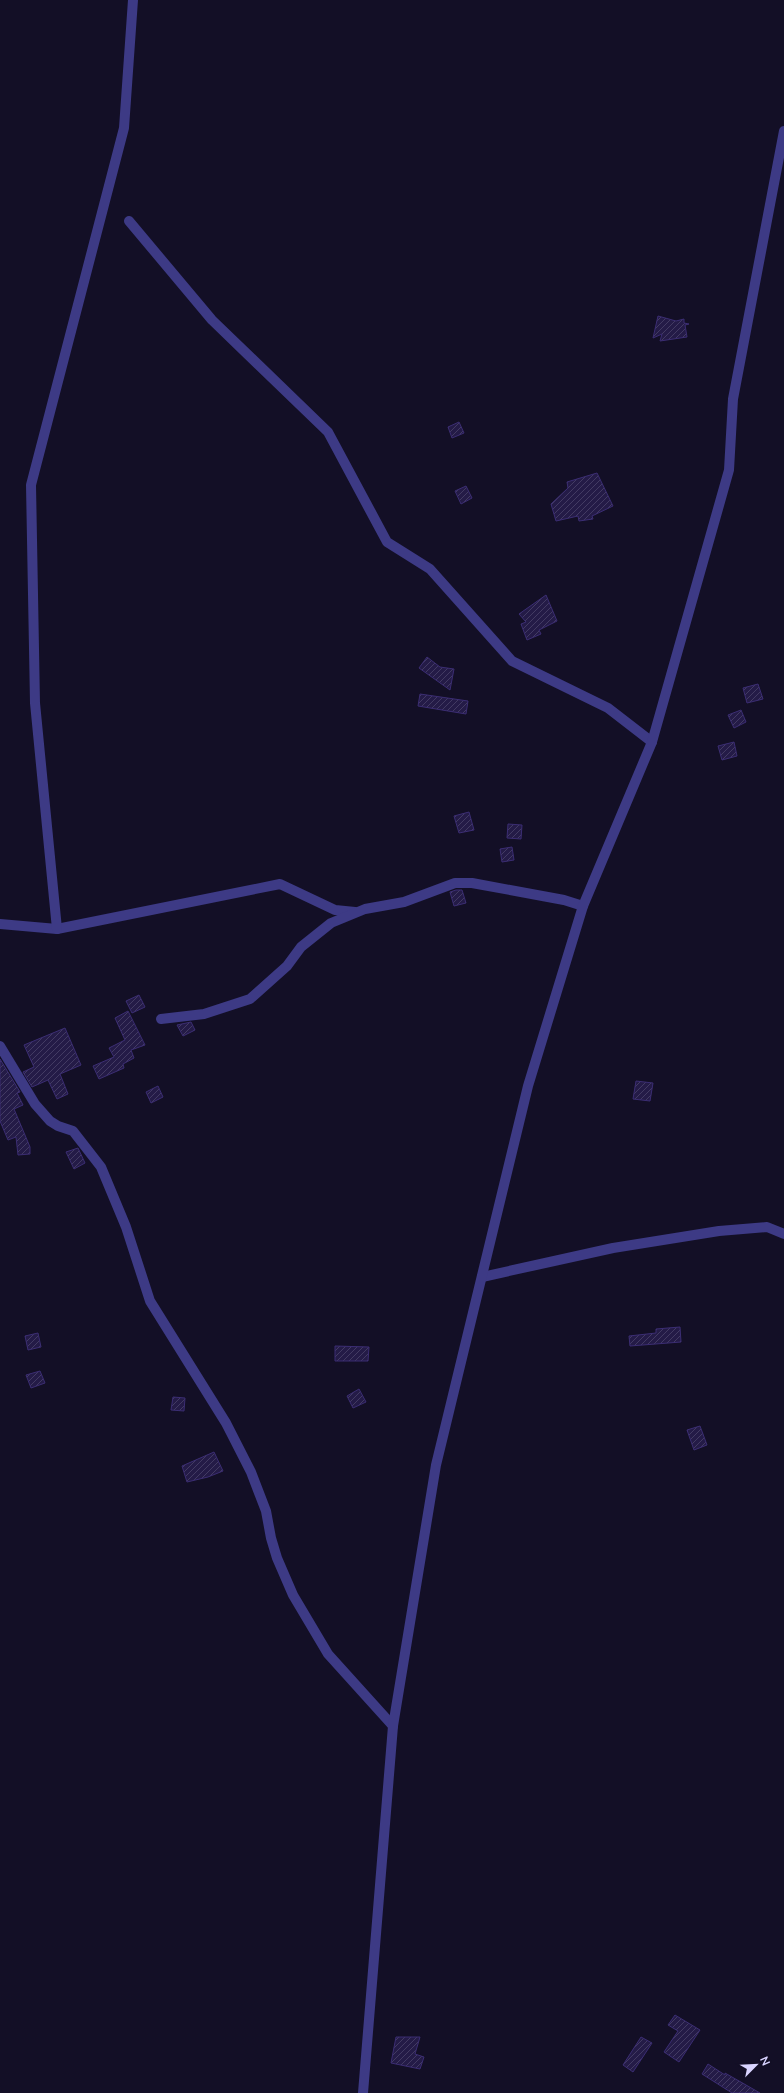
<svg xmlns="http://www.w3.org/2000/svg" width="784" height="2093" font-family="Lato,sans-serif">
	<defs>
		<pattern id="building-hatch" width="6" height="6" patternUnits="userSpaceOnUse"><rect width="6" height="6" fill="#241b47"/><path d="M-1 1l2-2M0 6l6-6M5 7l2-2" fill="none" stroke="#433b63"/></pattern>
	</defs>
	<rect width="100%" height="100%" fill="#130f26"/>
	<!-- building -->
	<g fill="url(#building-hatch)" stroke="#3b2d73">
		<polygon points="658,316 676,321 684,319 684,323 689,324 685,325 687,337 660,341 662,334 653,338"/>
		<polygon points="459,422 464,433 452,438 448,427"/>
		<polygon points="597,473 613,506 592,516 593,519 579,521 578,516 556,521 551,504 568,488 567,482"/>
		<polygon points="466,486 472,498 461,504 455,491"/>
		<polygon points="546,595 557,621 539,630 541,634 527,640 521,624 526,622 519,614"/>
		<polygon points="427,657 440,667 454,669 450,690 419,668"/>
		<polygon points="758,684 763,699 747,703 743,688"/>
		<polygon points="420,694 468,701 466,714 418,706"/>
		<polygon points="741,710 746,722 734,728 728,715"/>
		<polygon points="734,742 737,756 722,760 718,746"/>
		<polygon points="469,812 474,830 459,833 454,816"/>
		<polygon points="508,824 522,825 521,839 507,838"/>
		<polygon points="512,847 514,860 502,862 500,849"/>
		<polygon points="456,890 462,890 466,903 454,906 450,892"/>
		<polygon points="139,995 145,1007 132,1013 126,1001"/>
		<polygon points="128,1011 145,1045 131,1050 134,1058 123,1064 124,1068 99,1079 93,1066 114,1057 109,1048 125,1040 115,1018"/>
		<polygon points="191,1022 195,1030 183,1036 177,1025"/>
		<polygon points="65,1028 81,1065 60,1074 68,1094 57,1099 48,1080 32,1087 23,1072 34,1067 24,1045"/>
		<polygon points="0,1059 20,1092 17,1093 23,1105 14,1109 30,1147 30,1154 18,1155 16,1137 8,1140 0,1121"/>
		<polygon points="636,1081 653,1083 650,1101 633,1099"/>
		<polygon points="158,1086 163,1097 151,1103 146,1092"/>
		<polygon points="78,1148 85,1163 74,1169 66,1152"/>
		<polygon points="680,1327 681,1342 630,1346 629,1336 656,1333 656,1329"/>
		<polygon points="38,1333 41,1347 28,1350 25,1336"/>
		<polygon points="335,1346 369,1347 368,1361 335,1361"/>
		<polygon points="40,1371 45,1383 31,1388 26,1375"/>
		<polygon points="359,1389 366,1402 353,1408 347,1396"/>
		<polygon points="173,1397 185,1398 184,1411 171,1410"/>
		<polygon points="700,1426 707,1445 694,1450 687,1430"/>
		<polygon points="214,1452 223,1471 208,1477 187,1482 182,1466"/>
		<polygon points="675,2015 700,2030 679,2062 664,2052 678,2031 668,2025"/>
		<polygon points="396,2037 420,2037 415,2054 424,2057 420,2069 391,2063"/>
		<polygon points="641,2037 652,2043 633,2072 623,2065"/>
		<polygon points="708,2064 725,2075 725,2073 760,2093 732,2093 702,2074"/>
	</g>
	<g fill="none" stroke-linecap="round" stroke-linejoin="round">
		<!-- street -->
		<g stroke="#3d3a85" stroke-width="10">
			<polyline points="129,221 212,320 328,432 387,542 430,569 512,661 608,708 652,742"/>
			<polyline points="0,924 57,929 280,884 335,910 355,912"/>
			<polyline points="57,929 35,703 31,485 124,128 133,0"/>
			<polyline points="161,1019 204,1014 250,999 287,966 301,947 331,923 365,909 404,902 455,883 472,883 564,900 583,906"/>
			<polyline points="0,1046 35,1104 50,1121 58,1126 73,1131 101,1167 126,1227 150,1301 226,1423 251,1472 266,1511 271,1538 277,1558 293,1595 328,1654 393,1726"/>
			<polyline points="482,1277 613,1248 719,1231 767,1227 784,1234"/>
			<polyline points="363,2093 393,1726 436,1465 528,1086 583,906 652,742 729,470 733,399 784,131"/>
		</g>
	</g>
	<!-- north arrow -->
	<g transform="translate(756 2065) rotate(66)" stroke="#130f26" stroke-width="3" paint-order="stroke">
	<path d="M0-3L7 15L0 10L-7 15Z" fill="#d9d4ff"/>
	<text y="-6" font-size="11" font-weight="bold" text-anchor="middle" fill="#d9d4ff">N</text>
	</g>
</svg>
